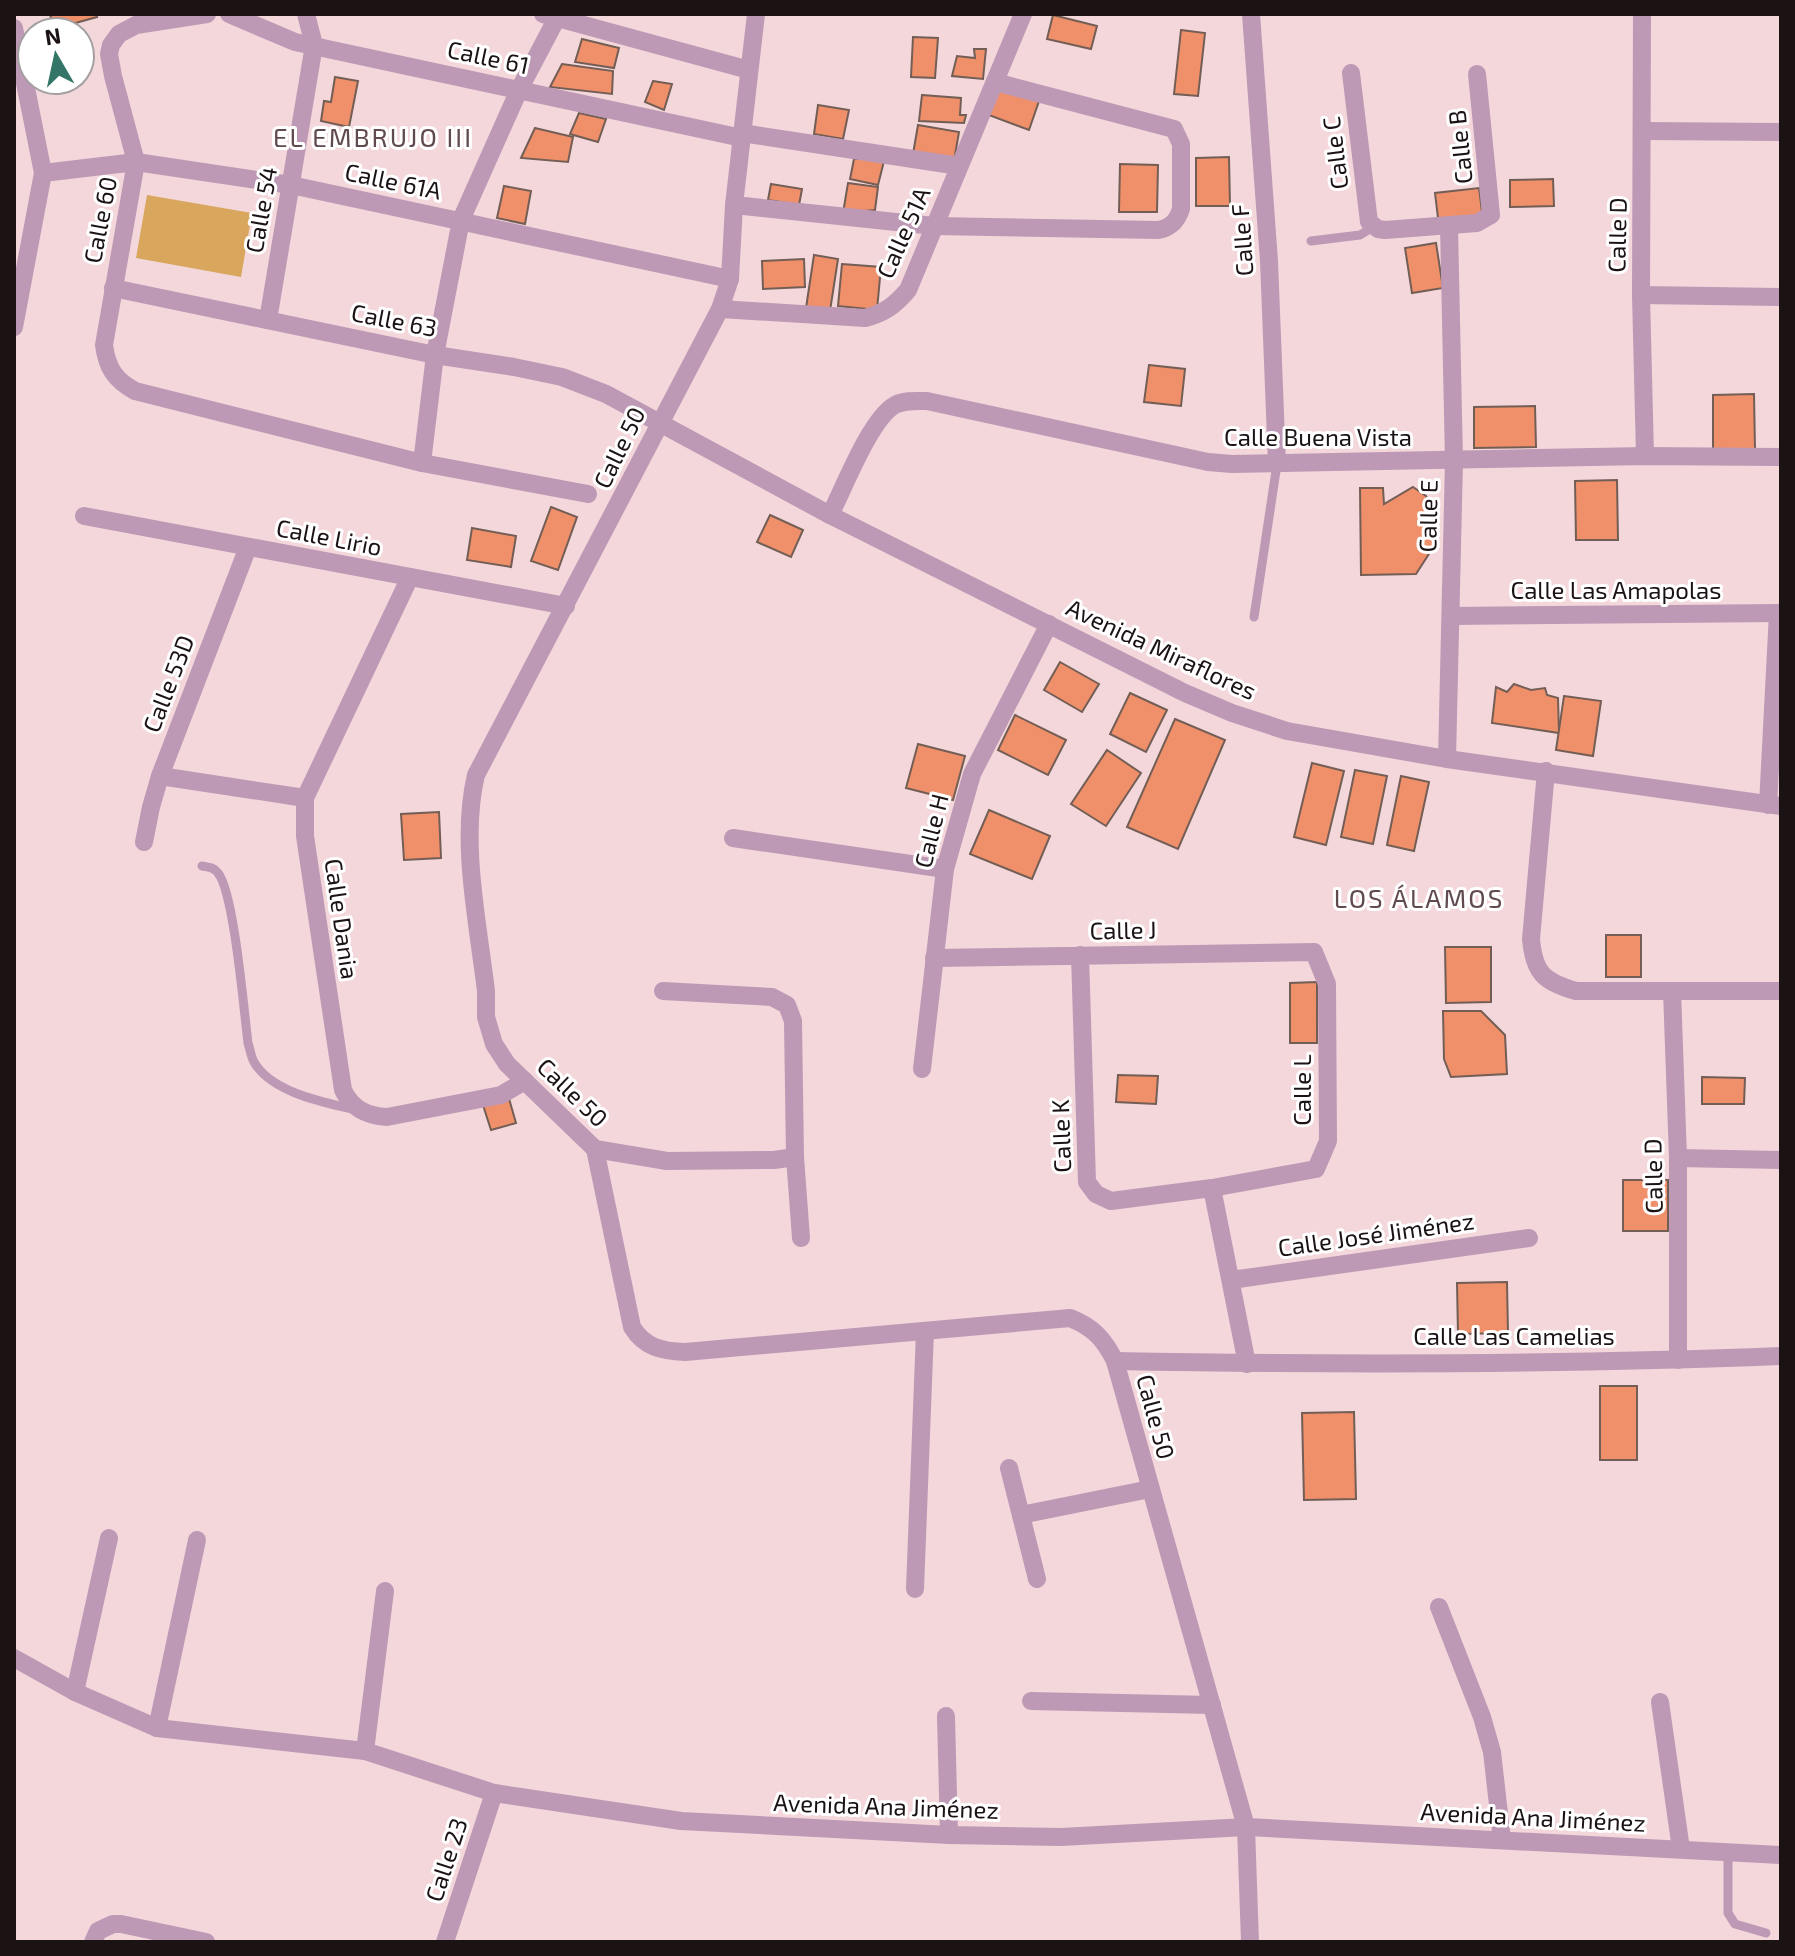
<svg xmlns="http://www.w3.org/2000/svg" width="1795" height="1956" font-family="'Exo 2',sans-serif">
	<rect width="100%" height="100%" fill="#f3d7db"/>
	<!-- green -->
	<polygon fill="#d8a65c" points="147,195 252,213 241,277 136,258"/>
	<!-- building -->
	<g fill="#f0906b" stroke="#735e55" stroke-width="2">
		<polygon points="50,14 96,14 97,17 54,29"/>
		<polygon points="1053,15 1097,26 1091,49 1047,39"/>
		<polygon points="1181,30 1205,33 1198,96 1174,94"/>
		<polygon points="913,37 938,38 935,78 911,77"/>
		<polygon points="582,39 619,48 614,68 575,62"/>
		<polygon points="974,49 986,49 983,79 952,76 957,56 975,58"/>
		<polygon points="562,64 613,71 612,94 550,87"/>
		<polygon points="335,77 358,81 349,127 321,121 324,101 331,102"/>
		<polygon points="653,81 672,84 664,110 645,102"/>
		<polygon points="996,86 1039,101 1029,130 986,114"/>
		<polygon points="922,95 961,98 960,115 966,115 964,123 919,121"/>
		<polygon points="818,105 849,110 843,139 814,134"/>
		<polygon points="579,113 606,119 598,142 570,134"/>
		<polygon points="918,125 959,132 954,161 913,154"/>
		<polygon points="535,128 573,137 568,162 521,158"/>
		<polygon points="885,157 878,185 850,179 854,159"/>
		<polygon points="1229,157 1230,206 1196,206 1196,158"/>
		<polygon points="1120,164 1158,165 1157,212 1119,212"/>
		<polygon points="1553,179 1554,206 1510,207 1510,180"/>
		<polygon points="848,183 878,187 875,210 843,213"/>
		<polygon points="771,184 802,189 799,205 768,200"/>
		<polygon points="504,186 531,191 525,224 497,218"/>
		<polygon points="1479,188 1483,220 1439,226 1435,193"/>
		<polygon points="1436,243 1443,288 1412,293 1405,248"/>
		<polygon points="814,255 838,259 830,311 806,308"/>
		<polygon points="804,259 805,287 763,289 762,261"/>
		<polygon points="842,264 881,267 877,310 838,306"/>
		<polygon points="1149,365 1185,369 1181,406 1144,402"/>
		<polygon points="1754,394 1755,449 1713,449 1713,395"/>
		<polygon points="1535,406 1536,447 1474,448 1474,407"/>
		<polygon points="1617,480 1618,540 1576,540 1575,481"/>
		<polygon points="1413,487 1426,496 1435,518 1436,543 1416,574 1361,575 1360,488 1383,488 1384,504"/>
		<polygon points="551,507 577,517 558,570 531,561"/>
		<polygon points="770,515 803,530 791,557 757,542"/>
		<polygon points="472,528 516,536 511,567 467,560"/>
		<polygon points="1060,662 1099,684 1082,712 1044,690"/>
		<polygon points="1514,684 1531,690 1545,688 1547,695 1558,698 1559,733 1492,723 1496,687 1507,692"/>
		<polygon points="1130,693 1167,710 1146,752 1110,734"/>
		<polygon points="1564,696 1601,701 1593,756 1556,750"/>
		<polygon points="1015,715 1066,740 1048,775 998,750"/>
		<polygon points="1175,719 1225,740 1178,849 1127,827"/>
		<polygon points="918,744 965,756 953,800 906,788"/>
		<polygon points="1107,750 1141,773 1106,826 1071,804"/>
		<polygon points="1312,763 1344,771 1326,845 1294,837"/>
		<polygon points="1355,770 1387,776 1373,844 1341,837"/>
		<polygon points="1401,776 1429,782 1414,851 1387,845"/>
		<polygon points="989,810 1050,836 1032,879 970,854"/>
		<polygon points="439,812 441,858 404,860 401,814"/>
		<rect x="1606" y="935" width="35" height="42"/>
		<polygon points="1445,947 1491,947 1491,1002 1446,1003"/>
		<polygon points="1317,982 1317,1043 1290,1043 1290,983"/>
		<polygon points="1443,1011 1481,1011 1505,1035 1507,1074 1451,1077 1444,1059"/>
		<polygon points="1118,1075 1158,1076 1156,1104 1116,1102"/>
		<polygon points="1702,1077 1745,1078 1744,1104 1702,1104"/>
		<polygon points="508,1095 516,1123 491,1130 482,1102"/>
		<rect x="1623" y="1180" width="45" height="51"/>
		<polygon points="1507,1282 1508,1333 1458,1334 1457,1283"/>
		<rect x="1600" y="1386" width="37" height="74"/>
		<polygon points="1354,1412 1356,1499 1304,1500 1302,1413"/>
	</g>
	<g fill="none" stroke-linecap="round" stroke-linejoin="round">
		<!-- lane -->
		<g stroke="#bd99b5" stroke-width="9">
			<polyline points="1311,241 1360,235 1373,227"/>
			<polyline points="1254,617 1277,464"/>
			<path d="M202,866C208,867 214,867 218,873C234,892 244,1012 248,1043C250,1049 251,1057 254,1062C271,1092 322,1102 352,1109"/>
			<polyline points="1728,1852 1728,1913 1735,1924 1766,1933"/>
		</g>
		<!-- street -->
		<g stroke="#bd99b5" stroke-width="18">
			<path d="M207,14L136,25L119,34L111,45L109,54L113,76L136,162L104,345C107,368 115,380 135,391L422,463L588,494"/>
			<polyline points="229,14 295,42 742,138"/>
			<polyline points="543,14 749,70"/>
			<path d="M756,14L734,205L730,279L720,309L476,775C460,841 478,923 486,991V1017L494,1044L507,1064L595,1149L632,1327C645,1348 662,1351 685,1352L1070,1318C1093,1327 1104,1339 1115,1361L1246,1827L1250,1942"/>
			<polyline points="1251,14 1269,261 1277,464"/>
			<polyline points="1642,14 1641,295 1645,456"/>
			<polyline points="14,28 43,173 14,327"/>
			<polyline points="1351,73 1369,222 1378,229 1385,230 1477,223 1491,215 1477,74"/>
			<polyline points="1643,131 1781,132"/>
			<polyline points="742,133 959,166"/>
			<polyline points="43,173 136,162 291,185 730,279"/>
			<path d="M734,205L934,226L1158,230C1171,228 1177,221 1181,209V144L1174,129L995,82"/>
			<polyline points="113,288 435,355 514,367 562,377 606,394 830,515 1185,693 1232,713 1287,731 1447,759 1781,806"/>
			<polyline points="1641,295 1781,297"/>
			<path d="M720,309L865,318C885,313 895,305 908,290L1023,14"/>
			<polyline points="268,320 314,45 306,14"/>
			<polyline points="422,463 435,355 461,220 519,90 559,14"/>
			<path d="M830,515C844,488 870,419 895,405C904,400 917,401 927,401L1208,462L1232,464L1645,456L1781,457"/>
			<polyline points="84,516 566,606"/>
			<path d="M410,577L305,798V836L343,1090C352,1109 367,1116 387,1117L501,1095L525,1081"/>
			<polyline points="1451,616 1781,613"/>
			<polyline points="1447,759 1454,461 1449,226"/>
			<path d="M1546,771L1531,939C1534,973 1544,982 1576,991H1781"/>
			<polyline points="160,776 305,798"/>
			<polyline points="1768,805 1778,613"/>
			<polyline points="733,838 945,869"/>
			<polyline points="144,842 151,807 160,776 248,547"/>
			<polyline points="934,958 1314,952 1327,984 1328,1141 1316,1169 1212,1188 1111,1201 1096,1194 1087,1182 1080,955"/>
			<polyline points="1672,991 1678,1158 1678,1360"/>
			<polyline points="922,1069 945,869 972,774 1049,624"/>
			<polyline points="595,1149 667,1161 774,1160 795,1157 793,1021 787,1005 772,997 663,991"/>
			<polyline points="795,1157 801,1238"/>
			<polyline points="1678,1158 1781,1160"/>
			<polyline points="1212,1188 1247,1364"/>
			<polyline points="1231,1280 1529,1238"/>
			<path d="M1115,1361C1336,1365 1559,1365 1781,1356"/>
			<polyline points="1009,1468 1037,1579"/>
			<polyline points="1021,1515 1150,1489"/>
			<polyline points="915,1589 925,1331"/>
			<polyline points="1439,1607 1482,1717 1492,1752 1502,1840"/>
			<polyline points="14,1658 75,1692 157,1728 365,1751 494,1793 681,1821 949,1835 1061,1837 1246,1827 1781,1855"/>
			<polyline points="75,1692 109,1538"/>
			<polyline points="1031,1701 1212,1705"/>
			<polyline points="1660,1702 1681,1849"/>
			<polyline points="946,1716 949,1835"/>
			<polyline points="157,1728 197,1540"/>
			<polyline points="365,1751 385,1591"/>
			<polyline points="93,1942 98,1931 113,1924 121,1924 206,1942"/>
			<polyline points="445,1942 494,1793"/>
		</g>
	</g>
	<g text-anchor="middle" stroke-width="6" stroke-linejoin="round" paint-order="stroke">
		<!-- street labels -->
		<g font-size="24" fill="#1b1214" stroke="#fff">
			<text transform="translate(488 58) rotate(12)" y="8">Calle 61</text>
			<text transform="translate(1461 147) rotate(-96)" y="8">Calle B</text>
			<text transform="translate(1336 153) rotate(-97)" y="8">Calle C</text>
			<text transform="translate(393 182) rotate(12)" y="8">Calle 61A</text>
			<text transform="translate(262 210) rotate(-80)" y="8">Calle 54</text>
			<text transform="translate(101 220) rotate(-79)" y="8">Calle 60</text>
			<text transform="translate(904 233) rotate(-66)" y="8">Calle 51A</text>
			<text transform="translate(1618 235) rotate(-89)" y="8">Calle D</text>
			<text transform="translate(1243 240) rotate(-94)" y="8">Calle F</text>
			<text transform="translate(394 321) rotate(11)" y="8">Calle 63</text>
			<text x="1318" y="446">Calle Buena Vista</text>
			<text transform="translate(620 448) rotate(-64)" y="8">Calle 50</text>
			<text transform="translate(1429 516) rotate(-89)" y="8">Calle E</text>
			<text transform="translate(329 538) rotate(11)" y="8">Calle Lirio</text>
			<text x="1616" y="599">Calle Las Amapolas</text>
			<text transform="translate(1161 650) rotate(25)" y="8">Avenida Miraflores</text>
			<text transform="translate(169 684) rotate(-69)" y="8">Calle 53D</text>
			<text transform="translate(932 831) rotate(-76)" y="8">Calle H</text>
			<text transform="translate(341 919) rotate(82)" y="8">Calle Dania</text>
			<text transform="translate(1123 931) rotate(-1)" y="8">Calle J</text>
			<text transform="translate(1303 1090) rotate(-90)" y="8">Calle L</text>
			<text transform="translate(572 1093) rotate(44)" y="8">Calle 50</text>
			<text transform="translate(1062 1136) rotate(-92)" y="8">Calle K</text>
			<text transform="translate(1654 1176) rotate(-91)" y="8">Calle D</text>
			<text transform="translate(1376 1235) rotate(-8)" y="8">Calle José Jiménez</text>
			<text x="1514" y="1345">Calle Las Camelias</text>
			<text transform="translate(1155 1417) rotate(75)" y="8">Calle 50</text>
			<text transform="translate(886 1807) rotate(2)" y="8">Avenida Ana Jiménez</text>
			<text transform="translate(1533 1818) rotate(3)" y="8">Avenida Ana Jiménez</text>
			<text transform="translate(447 1860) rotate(-72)" y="8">Calle 23</text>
		</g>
		<!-- neighbourhood labels -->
		<g font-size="26" letter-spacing="2" fill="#614a4e" stroke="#fff">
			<text x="373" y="147">EL EMBRUJO III</text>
			<text x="1419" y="908">LOS ÁLAMOS</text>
		</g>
	</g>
	<!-- border -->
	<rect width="1795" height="1956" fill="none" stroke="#1b1214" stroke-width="32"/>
	<!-- north arrow -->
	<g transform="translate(56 56) rotate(351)"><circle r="38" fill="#ffffff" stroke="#a4a0a1" stroke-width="2"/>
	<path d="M0-6L14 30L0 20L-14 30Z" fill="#337668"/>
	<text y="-12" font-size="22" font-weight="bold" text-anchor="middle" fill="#1b1214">N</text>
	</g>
</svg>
